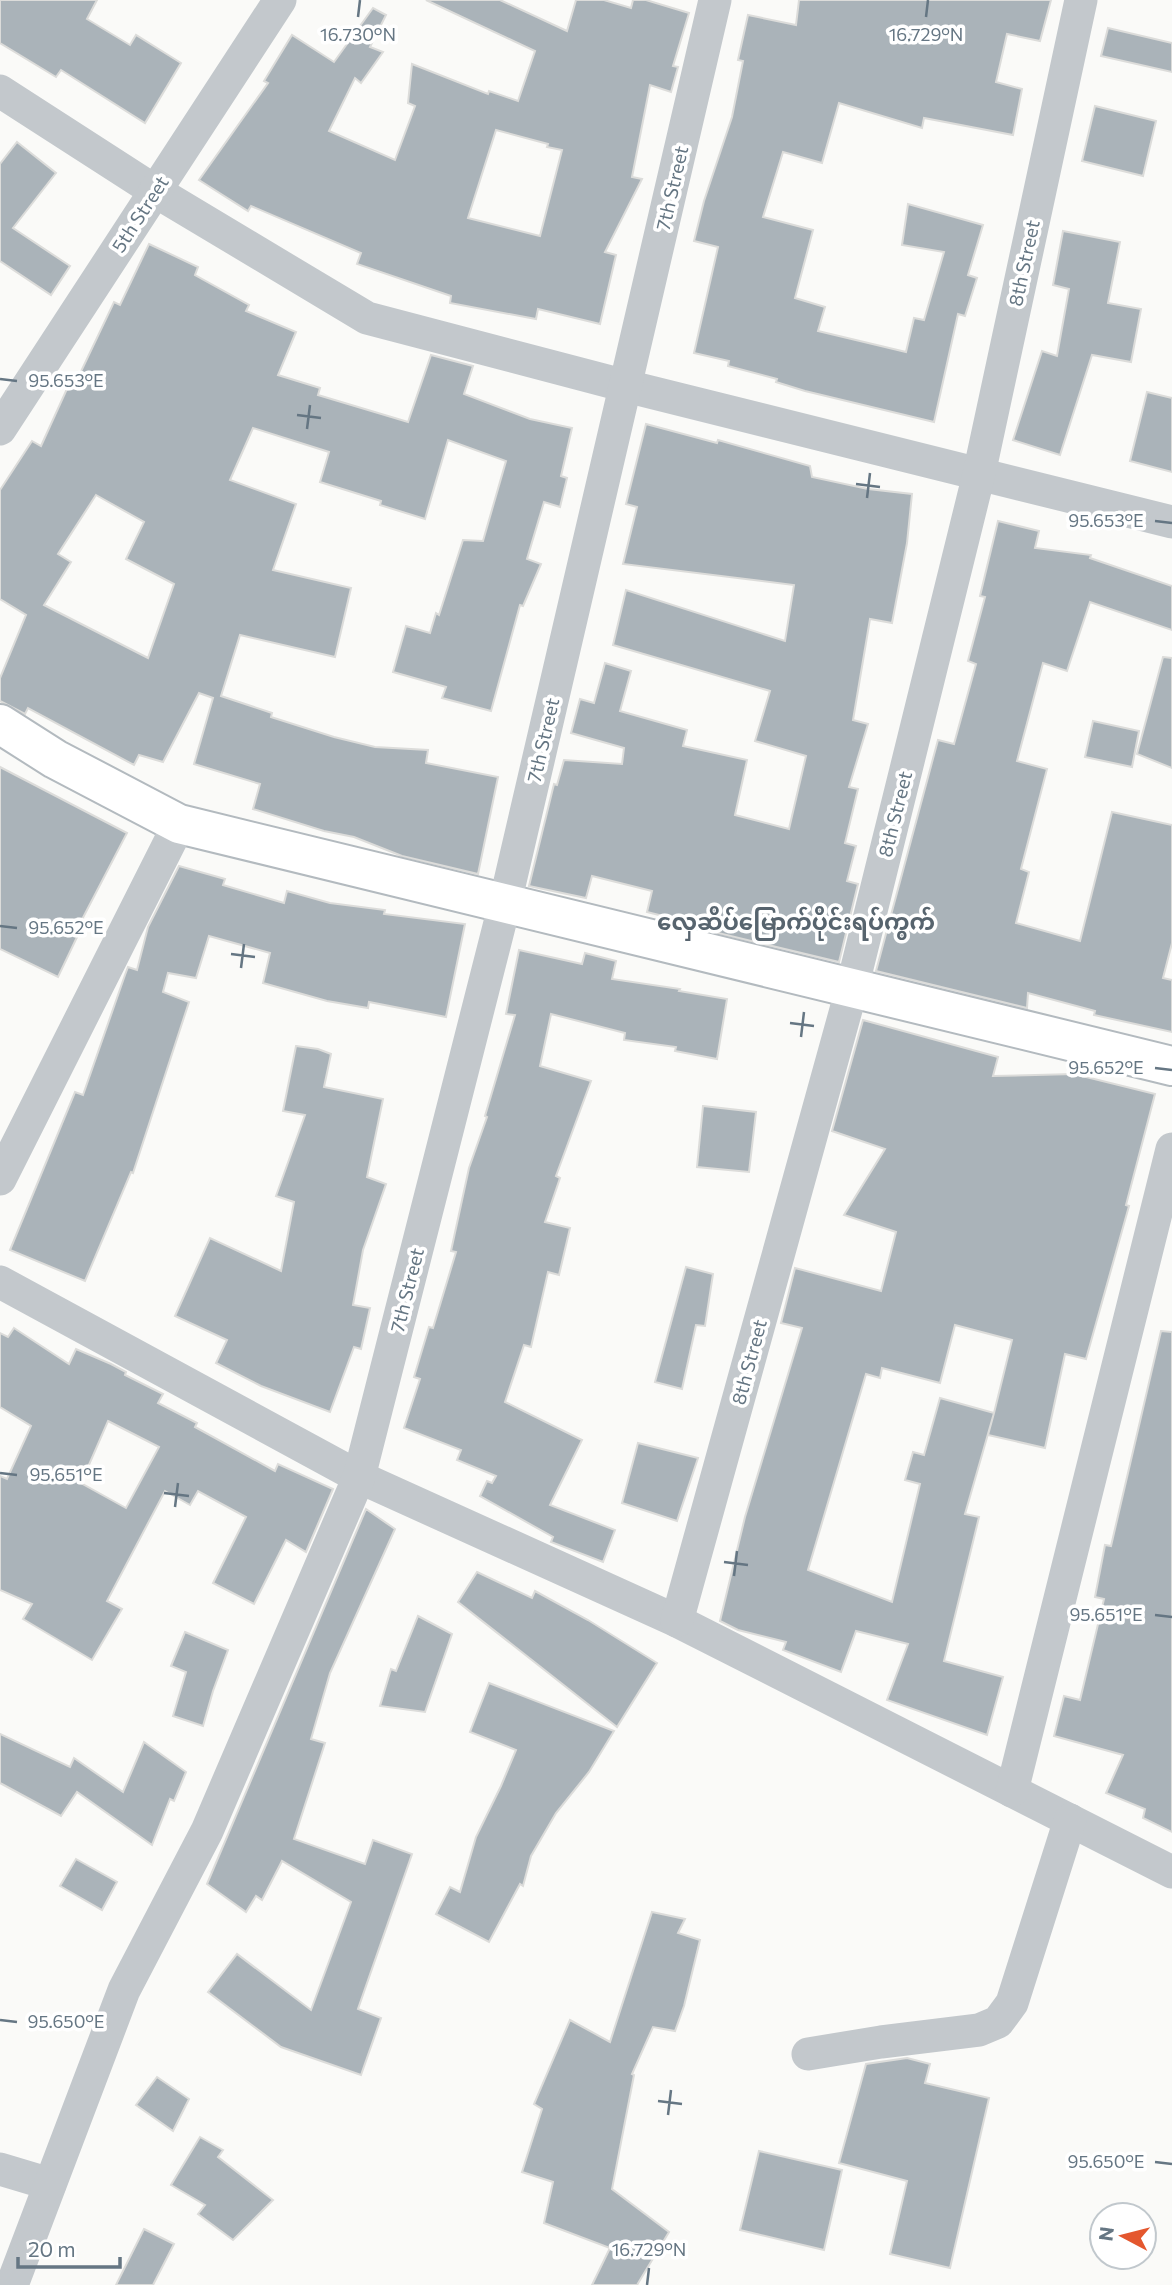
<svg xmlns="http://www.w3.org/2000/svg" width="1172" height="2285" font-family="Commissioner,'Noto Sans Myanmar',sans-serif">
	<rect width="100%" height="100%" fill="#fafaf8"/>
	<!-- building -->
	<g fill="#aab3b9" stroke="#dcdcda" stroke-width="2" fill-rule="evenodd">
		<polygon points="0,0 97,0 87,19 130,45 136,35 181,63 145,123 61,70 56,77 0,43"/>
		<path d="M426,0H500L567,31L576,0H604L631,8L633,0H646L689,13L673,66L678,67L671,92L650,85L632,177L642,179L605,252L616,255L600,324L538,309L536,319L450,303L451,296L357,264L361,253L251,206L248,211L199,180L268,83L264,81L292,35L334,62L373,8L386,15L370,47L383,52L361,83L355,78L329,131L395,160L415,106L408,103L412,64L488,94L489,91L518,101L535,51ZM496,130L548,144L547,147L562,150L540,236L468,218Z"/>
		<polygon points="799,0 1051,0 1040,41 1007,34 996,82 1022,89 1013,135 924,118 922,128 839,103 822,163 783,152 763,217 813,230 795,298 825,307 818,331 906,352 914,318 924,320 944,252 902,245 908,204 983,225 968,275 977,278 965,316 958,314 934,422 805,391 776,382 777,379 728,366 729,361 694,353 718,247 694,241 704,201 732,117 743,61 738,60 748,15 796,25"/>
		<polygon points="1108,28 1172,43 1172,72 1101,56"/>
		<polygon points="1095,106 1156,121 1143,176 1082,161"/>
		<polygon points="17,142 56,173 13,228 70,266 51,295 0,261 0,164"/>
		<polygon points="1063,231 1120,242 1108,303 1141,309 1131,362 1092,355 1060,455 1013,440 1042,351 1057,356 1069,289 1053,285"/>
		<path d="M149,244L198,267L195,275L249,305L246,311L296,332L278,375L320,388L318,395L408,422L431,355L473,366L464,394L530,419L572,428L561,476L567,478L560,507L544,502L527,559L541,564L523,606L520,605L491,711L442,698L446,687L393,672L406,626L430,633L436,613L439,615L463,540L483,541L506,461L448,440L425,519L380,505L381,501L320,482L329,452L253,428L230,480L296,504L273,570L351,588L335,657L240,635L221,696L272,713L271,717L334,737L375,747L428,750L426,763L498,777L478,874L402,856L354,837L324,831L253,809L260,784L194,764L213,698L199,693L163,762L139,755L134,765L28,708L25,714L0,701V678L26,615L0,599V490L32,441L41,446L71,380L76,382L114,302L120,305ZM96,495L144,522L126,559L174,584L148,658L44,605L71,562L58,554Z"/>
		<polygon points="1147,392 1172,398 1172,472 1130,461"/>
		<polygon points="646,424 717,443 718,440 810,466 812,477 868,489 912,494 907,543 892,623 870,619 853,720 868,724 849,787 858,789 845,843 856,846 847,881 858,884 839,962 718,933 695,924 647,912 652,891 592,876 586,898 529,886 554,784 557,785 564,760 622,764 624,748 571,733 580,699 594,703 605,663 631,671 620,711 687,730 683,746 747,760 735,815 789,829 806,756 755,741 770,691 613,645 626,590 785,641 794,585 623,564 637,507 626,504"/>
		<polygon points="998,521 1039,531 1035,548 1091,555 1090,558 1172,586 1172,630 1090,602 1067,671 1043,663 1017,761 1047,769 1021,869 1029,872 1016,923 1080,941 1112,812 1172,825 1172,943 1163,978 1172,980 1172,1032 1094,1015 1095,1011 1028,993 1027,1008 876,971 938,740 954,744 976,664 968,661 985,597 980,596"/>
		<polygon points="1163,657 1172,658 1172,768 1137,754"/>
		<polygon points="1093,721 1139,731 1132,767 1085,757"/>
		<polygon points="0,767 127,833 75,933 78,935 58,977 0,949"/>
		<polygon points="179,866 225,879 223,885 284,903 287,891 330,903 385,910 384,914 465,924 446,1017 369,1002 368,1008 327,1001 263,983 270,953 209,936 196,978 168,973 163,992 189,1002 133,1173 131,1172 85,1281 10,1250 75,1092 83,1095 125,975 128,967 137,970 148,927"/>
		<polygon points="519,950 582,964 585,953 616,961 612,979 680,989 679,991 727,999 717,1059 675,1051 676,1047 624,1040 625,1033 551,1014 540,1066 591,1081 556,1176 560,1178 545,1222 570,1228 559,1275 548,1272 531,1347 524,1345 505,1402 582,1440 550,1505 615,1530 603,1562 551,1542 553,1537 480,1496 487,1481 492,1483 496,1476 457,1460 461,1450 404,1428 420,1379 414,1377 429,1327 433,1328 456,1252 451,1251 469,1168 487,1117 485,1116 515,1015 506,1014"/>
		<path d="M863,1020L998,1057L993,1076L1074,1074L1155,1094L1126,1205L1129,1206L1086,1359L1065,1354L1045,1448L988,1435L994,1413L965,1514L979,1517L944,1661L1003,1677L987,1735L887,1700L908,1644L856,1631L841,1672L783,1650L786,1642L738,1630L720,1621L745,1517L802,1328L781,1323L795,1268L881,1291L896,1232L844,1215L885,1149L832,1131ZM955,1325L1012,1340L994,1413L940,1398L924,1455L913,1452L905,1480L920,1484L892,1602L808,1570L866,1374L880,1378L882,1368L940,1383Z"/>
		<polygon points="296,1046 318,1049 331,1054 324,1087 383,1099 367,1177 386,1184 363,1250 353,1305 370,1308 361,1349 354,1347 330,1412 261,1386 216,1363 227,1340 175,1316 210,1238 281,1271 294,1202 276,1196 305,1115 283,1111"/>
		<polygon points="703,1106 756,1112 749,1172 697,1167"/>
		<polygon points="686,1267 713,1274 705,1326 696,1325 682,1389 655,1382"/>
		<path d="M14,1328L69,1364L76,1349L111,1364L126,1372L125,1375L163,1394L158,1403L197,1423L195,1427L275,1471L278,1464L333,1489L306,1552L286,1540L254,1604L213,1583L246,1517L198,1491L190,1505L165,1491L107,1601L122,1609L92,1660L23,1619L32,1604L0,1590V1476L7,1479L31,1426L0,1407V1333L8,1337ZM108,1421L159,1447L126,1508L81,1483Z"/>
		<polygon points="1161,1331 1172,1332 1172,1832 1143,1818 1145,1809 1106,1793 1123,1755 1054,1736 1064,1696 1080,1700 1104,1599 1095,1597 1105,1545 1111,1546"/>
		<polygon points="638,1443 698,1458 677,1521 622,1503"/>
		<polygon points="366,1509 395,1529 330,1673 311,1739 325,1743 294,1839 365,1864 373,1840 412,1854 358,2009 381,2018 361,2075 281,2047 208,1992 237,1954 311,2010 351,1902 282,1861 262,1900 256,1896 246,1912 207,1884"/>
		<polygon points="477,1572 532,1598 535,1591 588,1620 657,1663 617,1727 458,1602"/>
		<polygon points="418,1616 452,1634 425,1712 380,1706 391,1669 396,1671"/>
		<polygon points="185,1632 228,1650 213,1691 203,1726 173,1716 186,1672 171,1666"/>
		<polygon points="489,1683 614,1731 589,1772 556,1813 531,1856 523,1886 520,1884 489,1942 436,1914 450,1887 460,1892 476,1837 501,1786 516,1750 470,1732"/>
		<polygon points="0,1734 70,1767 74,1758 123,1792 144,1742 186,1772 174,1801 170,1799 152,1845 77,1792 61,1816 0,1783"/>
		<polygon points="76,1859 117,1882 102,1910 60,1886"/>
		<polygon points="652,1912 685,1919 678,1933 700,1940 684,2006 675,2031 653,2027 632,2074 634,2075 612,2189 669,2232 637,2285 592,2285 610,2248 544,2223 553,2182 522,2172 542,2109 534,2104 570,2020 610,2042"/>
		<polygon points="907,2058 930,2064 925,2083 989,2098 950,2268 890,2254 907,2181 839,2163 866,2064"/>
		<polygon points="157,2077 189,2099 173,2131 136,2105"/>
		<polygon points="200,2137 223,2150 218,2157 273,2200 233,2240 198,2214 205,2205 171,2185"/>
		<polygon points="759,2151 842,2170 824,2250 740,2230"/>
		<polygon points="144,2229 174,2244 153,2285 116,2285"/>
	</g>
	<g fill="none" stroke-linecap="round" stroke-linejoin="round">
		<!-- secondary casing -->
		<g stroke="#b3babf" stroke-width="42">
			<polyline id="secondary" points="0,724 55,759 179,824 1172,1066"/>
		</g>
		<!-- street -->
		<g stroke="#c3c8cc" stroke-width="33">
			<polyline points="0,91 155,191 367,318 626,386 1172,522"/>
			<polyline points="0,429 280,0"/>
			<polyline points="0,1179 179,824"/>
			<polyline points="0,1282 359,1477 677,1621 1172,1872"/>
			<polyline points="677,1621 852,988 979,474 1081,0"/>
			<polyline points="1012,1791 1172,1149"/>
			<polyline points="808,2054 881,2042 979,2030 998,2022 1012,2003 1070,1820"/>
			<polyline points="0,2169 50,2184"/>
			<polyline points="12,2285 124,1990 207,1831 359,1477 505,903 715,0"/>
		</g>
		<!-- secondary -->
		<use href="#secondary" stroke="#fff" stroke-width="38"/>
	</g>
	<!-- ticks -->
	<path fill="none" stroke="#657683" stroke-width="2.5" d="M358,17L360,0M926,17L928,0M0,379L17,381M297,415L321,418M307,429L310,405M856,484L880,487M867,498L870,473M1155,521L1172,523M0,926L17,928M231,954L255,957M241,968L244,944M790,1023L814,1026M801,1037L804,1012M1155,1068L1172,1070M0,1473L17,1475M164,1493L189,1496M175,1507L178,1483M724,1562L748,1565M734,1576L737,1551M1155,1615L1172,1617M0,2020L17,2022M658,2101L682,2104M668,2115L671,2090M1155,2162L1172,2164M647,2285L649,2268"/>
	<g text-anchor="middle" stroke-width="7" stroke-linejoin="round" paint-order="stroke">
		<!-- street labels -->
		<g font-size="19" fill="#657683" stroke="#fff">
			<text transform="translate(672 188) rotate(-77)" y="7">7th Street</text>
			<text transform="translate(140 214) rotate(-57)" y="7">5th Street</text>
			<text transform="translate(1024 263) rotate(-78)" y="7">8th Street</text>
			<text transform="translate(543 740) rotate(-77)" y="7">7th Street</text>
			<text transform="translate(895 814) rotate(-76)" y="7">8th Street</text>
			<text transform="translate(407 1290) rotate(-76)" y="7">7th Street</text>
			<text transform="translate(749 1362) rotate(-75)" y="7">8th Street</text>
		</g>
		<!-- quarter labels -->
		<g font-size="23" font-weight="bold" fill="#57646e" stroke="#fff">
			<text x="796" y="930">လှေဆိပ်မြောက်ပိုင်းရပ်ကွက်</text>
		</g>
	</g>
	<g font-size="18" text-anchor="middle" fill="#657683" stroke="#fff" stroke-width="7" stroke-linejoin="round" paint-order="stroke">
		<text x="358" y="41">16.730°N</text>
		<text x="926" y="41">16.729°N</text>
		<text x="66" y="387">95.653°E</text>
		<text x="1106" y="527">95.653°E</text>
		<text x="66" y="934">95.652°E</text>
		<text x="1106" y="1074">95.652°E</text>
		<text x="66" y="1481">95.651°E</text>
		<text x="1106" y="1621">95.651°E</text>
		<text x="66" y="2028">95.650°E</text>
		<text x="1106" y="2168">95.650°E</text>
		<text x="649" y="2256">16.729°N</text>
	</g>
	<!-- north arrow -->
	<g transform="translate(1123 2236) rotate(277)"><circle r="33" fill="#ffffff" stroke="#c1c8cd" stroke-width="2"/>
	<path d="M0-5L12 26L0 18L-12 26Z" fill="#e4572e"/>
	<text y="-10" font-size="19" font-weight="bold" text-anchor="middle" fill="#657683">N</text>
	</g>
	<!-- scale -->
	<path d="M18 2257v10h102v-10" fill="none" stroke="#657683" stroke-width="3.5"/>
	<text x="28" y="2257" font-size="21" fill="#657683" stroke="#ffffff" stroke-width="5" paint-order="stroke">20 m</text>
</svg>
